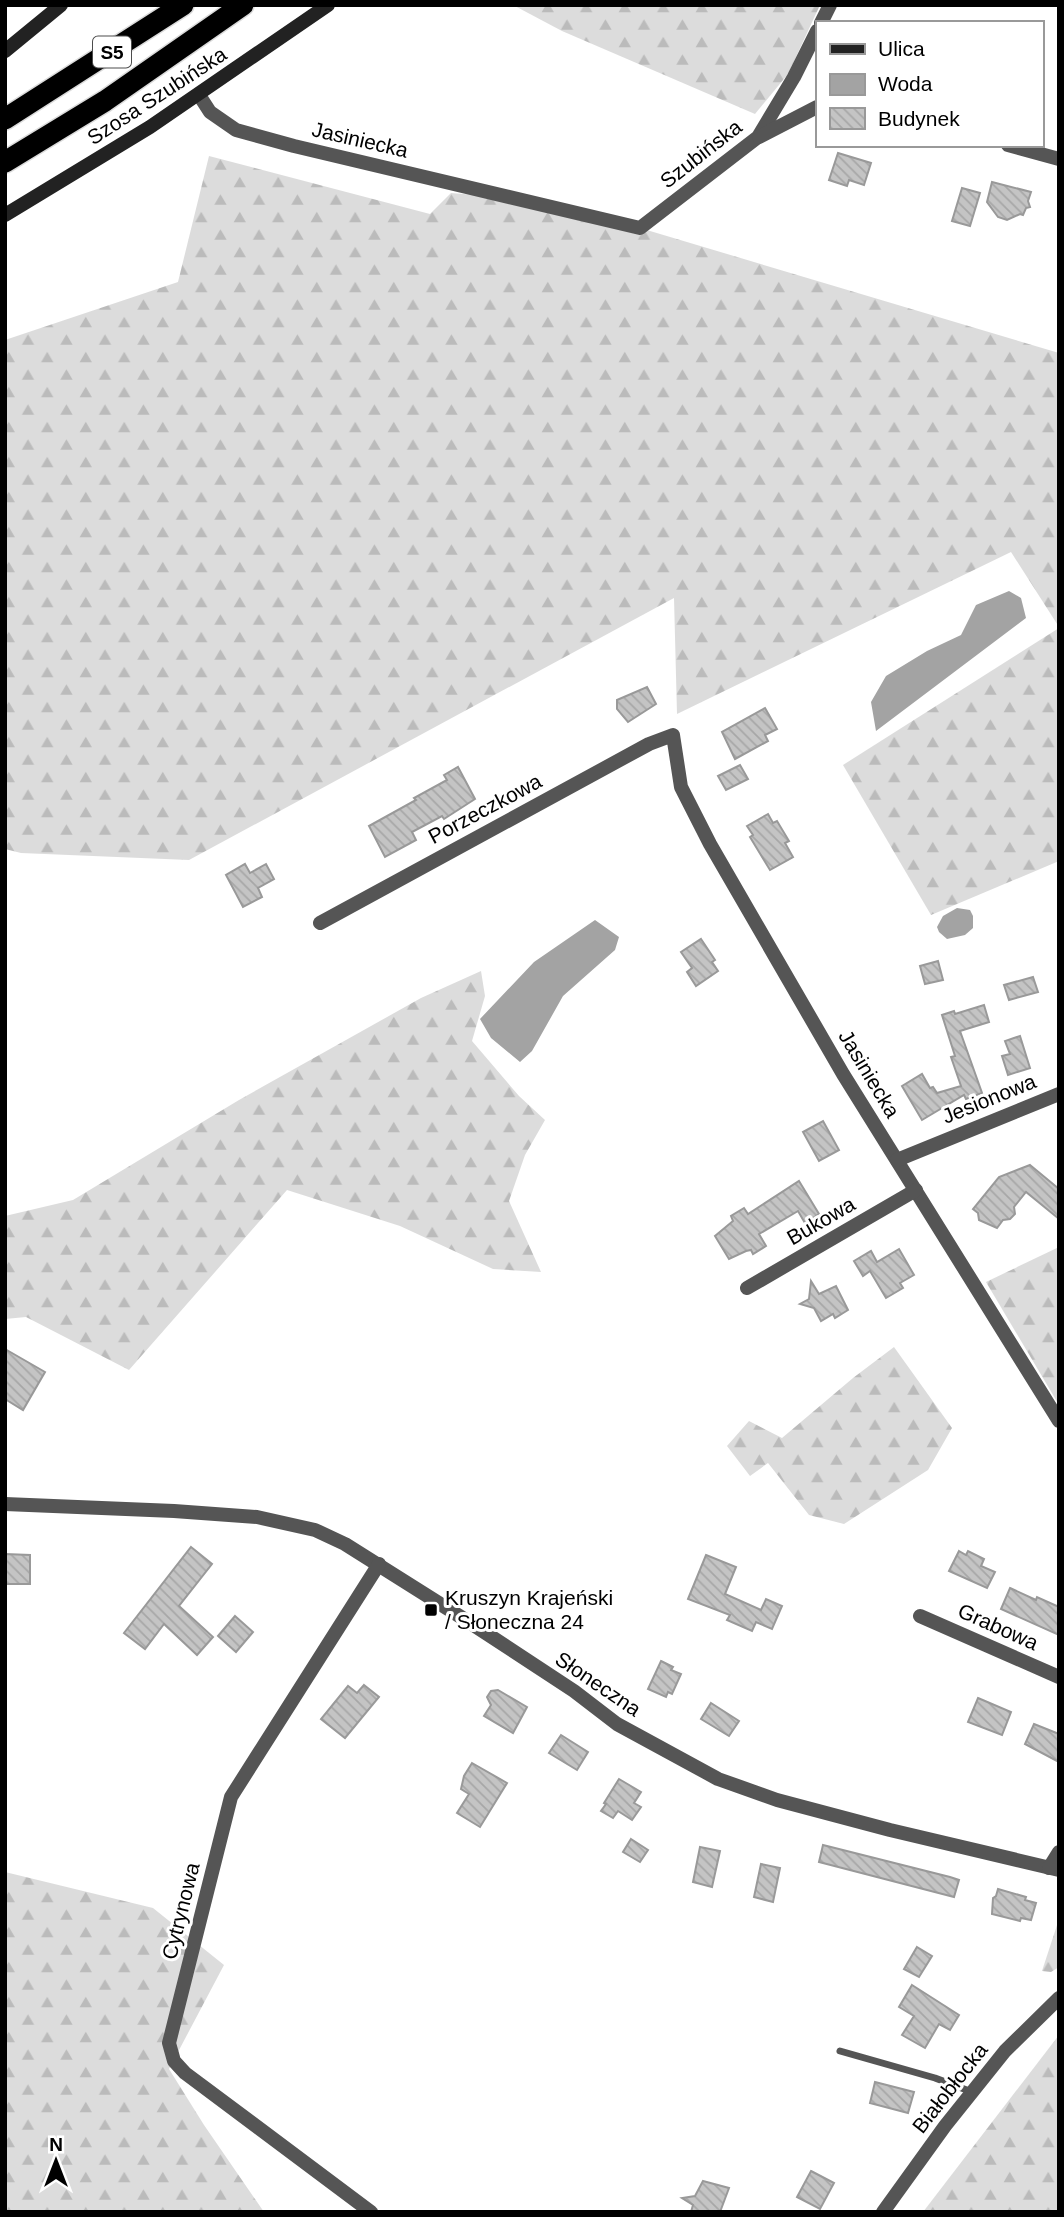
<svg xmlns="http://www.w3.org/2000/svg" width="1064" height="2217" font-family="Arial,sans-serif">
	<defs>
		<pattern id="forest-firs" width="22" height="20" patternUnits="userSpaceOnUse" patternTransform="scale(1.75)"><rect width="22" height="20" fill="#dcdcdc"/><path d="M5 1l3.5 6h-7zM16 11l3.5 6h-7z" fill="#bbb"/></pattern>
		<pattern id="building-back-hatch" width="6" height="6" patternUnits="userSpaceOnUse" patternTransform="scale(1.75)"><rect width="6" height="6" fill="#c4c4c4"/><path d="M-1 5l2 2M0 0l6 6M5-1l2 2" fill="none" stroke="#a7a7a7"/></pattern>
	</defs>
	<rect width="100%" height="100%" fill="#fff"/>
	<!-- forest -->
	<g fill="url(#forest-firs)">
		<polygon points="513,5 820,5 788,74 755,114 562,31"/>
		<polygon points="209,156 430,214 451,193 525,199 640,228 1059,353 1059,627 1011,552 677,714 674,598 189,860 21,853 5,849 5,340 178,282"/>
		<polygon points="1059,628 1059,861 931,915 843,765"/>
		<polygon points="481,971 485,996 472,1041 519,1096 545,1120 525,1155 509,1201 541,1272 493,1269 400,1226 287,1190 129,1370 26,1317 5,1319 5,1216 73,1200 239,1100 421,998"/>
		<polygon points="1059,1247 1059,1405 986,1282"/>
		<polygon points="894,1347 952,1428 928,1470 844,1524 809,1515 768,1463 750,1476 727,1446 749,1421 782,1438 853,1378"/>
		<polygon points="5,1872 153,1908 224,1965 169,2069 204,2125 264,2212 5,2212"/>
		<polygon points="1059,1919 1059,1967 1051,1972 1042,1971"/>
		<polygon points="1059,2035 1059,2212 923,2212"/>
	</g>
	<!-- water -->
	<g fill="#a3a3a3">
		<polygon points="1009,591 1021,598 1026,618 876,731 871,702 886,676 927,651 961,635 976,605"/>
		<polygon points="957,908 970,910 973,916 973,928 965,935 947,939 939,932 937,927 943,916"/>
		<polygon points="595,920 619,937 615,950 563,996 532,1051 520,1062 491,1038 480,1019 534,962"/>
	</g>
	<!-- building -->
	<g fill="url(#building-back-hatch)" stroke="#999" stroke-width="2">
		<polygon points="838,153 871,163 864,185 849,180 847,186 829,180"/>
		<polygon points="992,182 1031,192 1028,201 1030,207 1026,208 1023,215 1020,214 1007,220 998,217 987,202"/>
		<polygon points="962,188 980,193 970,226 952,221"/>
		<polygon points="647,687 656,704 628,722 617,709 617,700"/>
		<polygon points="765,708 777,729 765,735 768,741 735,759 722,732"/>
		<polygon points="740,765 748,779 726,790 718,776"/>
		<polygon points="458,767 475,799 444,819 442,816 412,832 416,840 385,857 369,826 416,800 414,798 447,780 444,775"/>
		<polygon points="768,814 773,823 777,821 789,841 785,843 793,857 770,870 750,837 753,835 747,826"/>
		<polygon points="245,864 250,873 266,864 274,879 258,888 262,897 243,907 226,875"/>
		<polygon points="701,939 715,960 712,962 718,971 696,986 687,972 692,968 681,952"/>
		<polygon points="938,961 943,980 925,984 920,966"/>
		<polygon points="1033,977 1038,992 1009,1000 1004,985"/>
		<polygon points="984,1005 989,1022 960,1031 982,1093 966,1099 964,1095 922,1120 902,1086 922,1074 930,1088 933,1087 937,1093 961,1086 951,1057 955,1056 942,1015 954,1011 955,1014"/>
		<polygon points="1020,1036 1030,1068 1008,1075 1002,1056 1010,1054 1005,1041"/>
		<polygon points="823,1121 839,1150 819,1161 803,1132"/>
		<polygon points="1030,1165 1059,1189 1059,1219 1026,1192 1014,1207 1015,1214 1010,1219 1003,1220 997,1228 979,1220 978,1213 973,1209 999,1177"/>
		<polygon points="799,1181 819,1214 805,1223 798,1211 759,1234 766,1246 753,1254 751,1250 746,1251 729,1259 715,1236 733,1221 731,1216 744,1208 748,1214"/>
		<polygon points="899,1249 914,1275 900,1283 903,1288 886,1298 870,1271 863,1276 854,1261 871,1251 877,1262"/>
		<polygon points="811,1281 819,1294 836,1286 848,1310 835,1318 833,1314 821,1321 814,1308 800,1304 809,1299"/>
		<polygon points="5,1349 45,1372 23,1410 5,1399"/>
		<polygon points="191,1547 212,1564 179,1606 213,1637 197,1655 164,1624 145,1649 124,1633"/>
		<polygon points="959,1551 966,1555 968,1551 984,1559 981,1566 995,1572 987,1588 949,1571"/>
		<polygon points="5,1554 30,1555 30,1584 5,1584"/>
		<polygon points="706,1555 736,1567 725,1594 761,1610 766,1599 782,1606 772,1629 756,1622 752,1631 727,1620 730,1615 688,1599"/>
		<polygon points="1010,1588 1036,1600 1037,1597 1059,1607 1059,1635 1001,1609"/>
		<polygon points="235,1616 253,1632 236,1652 218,1636"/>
		<polygon points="661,1661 673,1667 671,1670 681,1674 672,1694 668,1692 666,1697 648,1689"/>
		<polygon points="364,1685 379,1697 345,1738 321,1719 348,1686 357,1693"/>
		<polygon points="498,1690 527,1707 513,1733 484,1716 491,1705 487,1697 491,1691"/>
		<polygon points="978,1698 1011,1712 1002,1735 968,1722"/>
		<polygon points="711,1703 739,1721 729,1736 701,1719"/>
		<polygon points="1034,1724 1059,1734 1059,1762 1025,1744"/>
		<polygon points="561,1735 588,1752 577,1770 549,1753"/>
		<polygon points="472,1763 507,1783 480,1827 457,1813 469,1794 461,1789 464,1776"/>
		<polygon points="619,1779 641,1792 634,1803 641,1807 632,1820 618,1811 613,1818 601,1811 606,1804 604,1803"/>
		<polygon points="631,1839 648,1850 640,1862 623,1852"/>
		<polygon points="823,1845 950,1877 959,1880 954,1897 819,1862"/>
		<polygon points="700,1847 720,1851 712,1887 693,1882"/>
		<polygon points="761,1864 780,1868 773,1902 754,1897"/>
		<polygon points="998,1889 1026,1897 1025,1900 1036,1903 1031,1920 1021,1918 1020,1921 992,1914 993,1898 996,1896"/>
		<polygon points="917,1947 932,1956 919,1977 904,1969"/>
		<polygon points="912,1985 959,2015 950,2030 939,2024 925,2048 902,2035 914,2016 899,2007"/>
		<polygon points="875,2082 914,2092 908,2113 870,2103"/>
		<polygon points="811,2171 834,2183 820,2209 797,2197"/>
		<polygon points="703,2181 729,2188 720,2212 691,2212 693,2205 682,2198 695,2196"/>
	</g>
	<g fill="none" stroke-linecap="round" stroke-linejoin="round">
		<!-- highway casing -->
		<g stroke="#dbdbdb" stroke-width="24">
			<g id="highway">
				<polyline points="5,119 183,5"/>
				<polyline points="5,162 105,101 243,5"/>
			</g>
		</g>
		<!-- lane -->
		<polyline stroke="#555" stroke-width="7" points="840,2051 935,2078 972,2092"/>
		<!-- street -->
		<g stroke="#555" stroke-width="14">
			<polyline points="821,23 830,5"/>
			<polyline points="199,95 210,112 236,130 294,146 640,228 758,137 794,77 817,31"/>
			<polyline points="759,137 817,107"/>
			<polyline points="1008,145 1059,159"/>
			<polyline points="320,923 649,744 673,735 681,787 710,844 843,1074 1059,1421"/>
			<polyline points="897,1160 1059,1094"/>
			<polyline points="747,1288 916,1190"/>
			<polyline points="5,1504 174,1511 257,1517 315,1530 345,1544 472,1624 574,1691 617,1724 718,1779 777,1800 890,1830 1059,1870"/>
			<polyline points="920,1616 1059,1677"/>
			<polyline points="1049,1868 1059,1852"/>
			<polyline points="371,2212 185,2073 174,2061 169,2043 231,1797 379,1564"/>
			<polyline points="883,2212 945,2126 1005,2051 1059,1998"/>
		</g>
		<!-- secondary -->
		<g stroke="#222" stroke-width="14">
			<polyline points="5,51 61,5"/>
			<polyline points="5,215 150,127 328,5"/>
		</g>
		<!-- highway -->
		<use href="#highway" stroke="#000" stroke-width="21"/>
	</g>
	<!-- markers -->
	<rect fill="#000" stroke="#fff" stroke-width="2.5" x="424" y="1603" width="14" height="14" rx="3.5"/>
	<g text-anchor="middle" stroke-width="6" stroke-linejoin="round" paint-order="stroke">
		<!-- shield labels -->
		<rect fill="#fff" stroke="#4c4c4c" stroke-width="2" x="93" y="36.5" width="38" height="31" rx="5"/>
		<g font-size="19" font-weight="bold" fill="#000">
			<text x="112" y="59">S5</text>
		</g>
		<!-- street labels -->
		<g font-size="21" fill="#000" stroke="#fff">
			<text transform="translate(157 96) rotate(-33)" y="7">Szosa Szubińska</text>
			<text transform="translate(360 140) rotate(13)" y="7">Jasiniecka</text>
			<text transform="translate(701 154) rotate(-38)" y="7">Szubińska</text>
			<text transform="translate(485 809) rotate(-28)" y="7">Porzeczkowa</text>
			<text transform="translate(869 1074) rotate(59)" y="7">Jasiniecka</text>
			<text transform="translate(989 1099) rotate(-22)" y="7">Jesionowa</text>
			<text transform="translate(821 1221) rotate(-30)" y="7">Bukowa</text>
			<text transform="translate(998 1627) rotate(24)" y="7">Grabowa</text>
			<text transform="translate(598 1684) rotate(34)" y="7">Słoneczna</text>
			<text transform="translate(181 1911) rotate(-76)" y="7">Cytrynowa</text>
			<text transform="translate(950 2088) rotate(-52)" y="7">Białobłocka</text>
		</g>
		<!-- poi labels -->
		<g font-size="21" fill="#000" stroke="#fff" text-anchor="start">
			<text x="445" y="1605">Kruszyn Krajeński<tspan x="445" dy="24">/ Słoneczna 24</tspan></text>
		</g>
	</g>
	<!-- border -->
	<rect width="1064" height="2217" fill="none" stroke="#000000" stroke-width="14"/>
	<!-- legend -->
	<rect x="816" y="21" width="228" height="126" fill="#ffffff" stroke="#999999" stroke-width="2"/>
	<rect x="830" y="44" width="35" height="10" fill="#222222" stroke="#999999" stroke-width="2"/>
	<text x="878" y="56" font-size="21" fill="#000000">Ulica</text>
	<rect x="830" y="74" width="35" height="21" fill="#a3a3a3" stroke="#999999" stroke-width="2"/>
	<text x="878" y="91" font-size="21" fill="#000000">Woda</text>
	<rect x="830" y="108" width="35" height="21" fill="url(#building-back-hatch)" stroke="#999999" stroke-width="2"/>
	<text x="878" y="126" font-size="21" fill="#000000">Budynek</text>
	<!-- north arrow -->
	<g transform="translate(56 2161)" stroke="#ffffff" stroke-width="5" paint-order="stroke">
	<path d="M0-5L12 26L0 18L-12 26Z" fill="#000000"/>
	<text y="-10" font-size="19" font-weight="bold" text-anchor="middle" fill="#000000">N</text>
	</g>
</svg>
